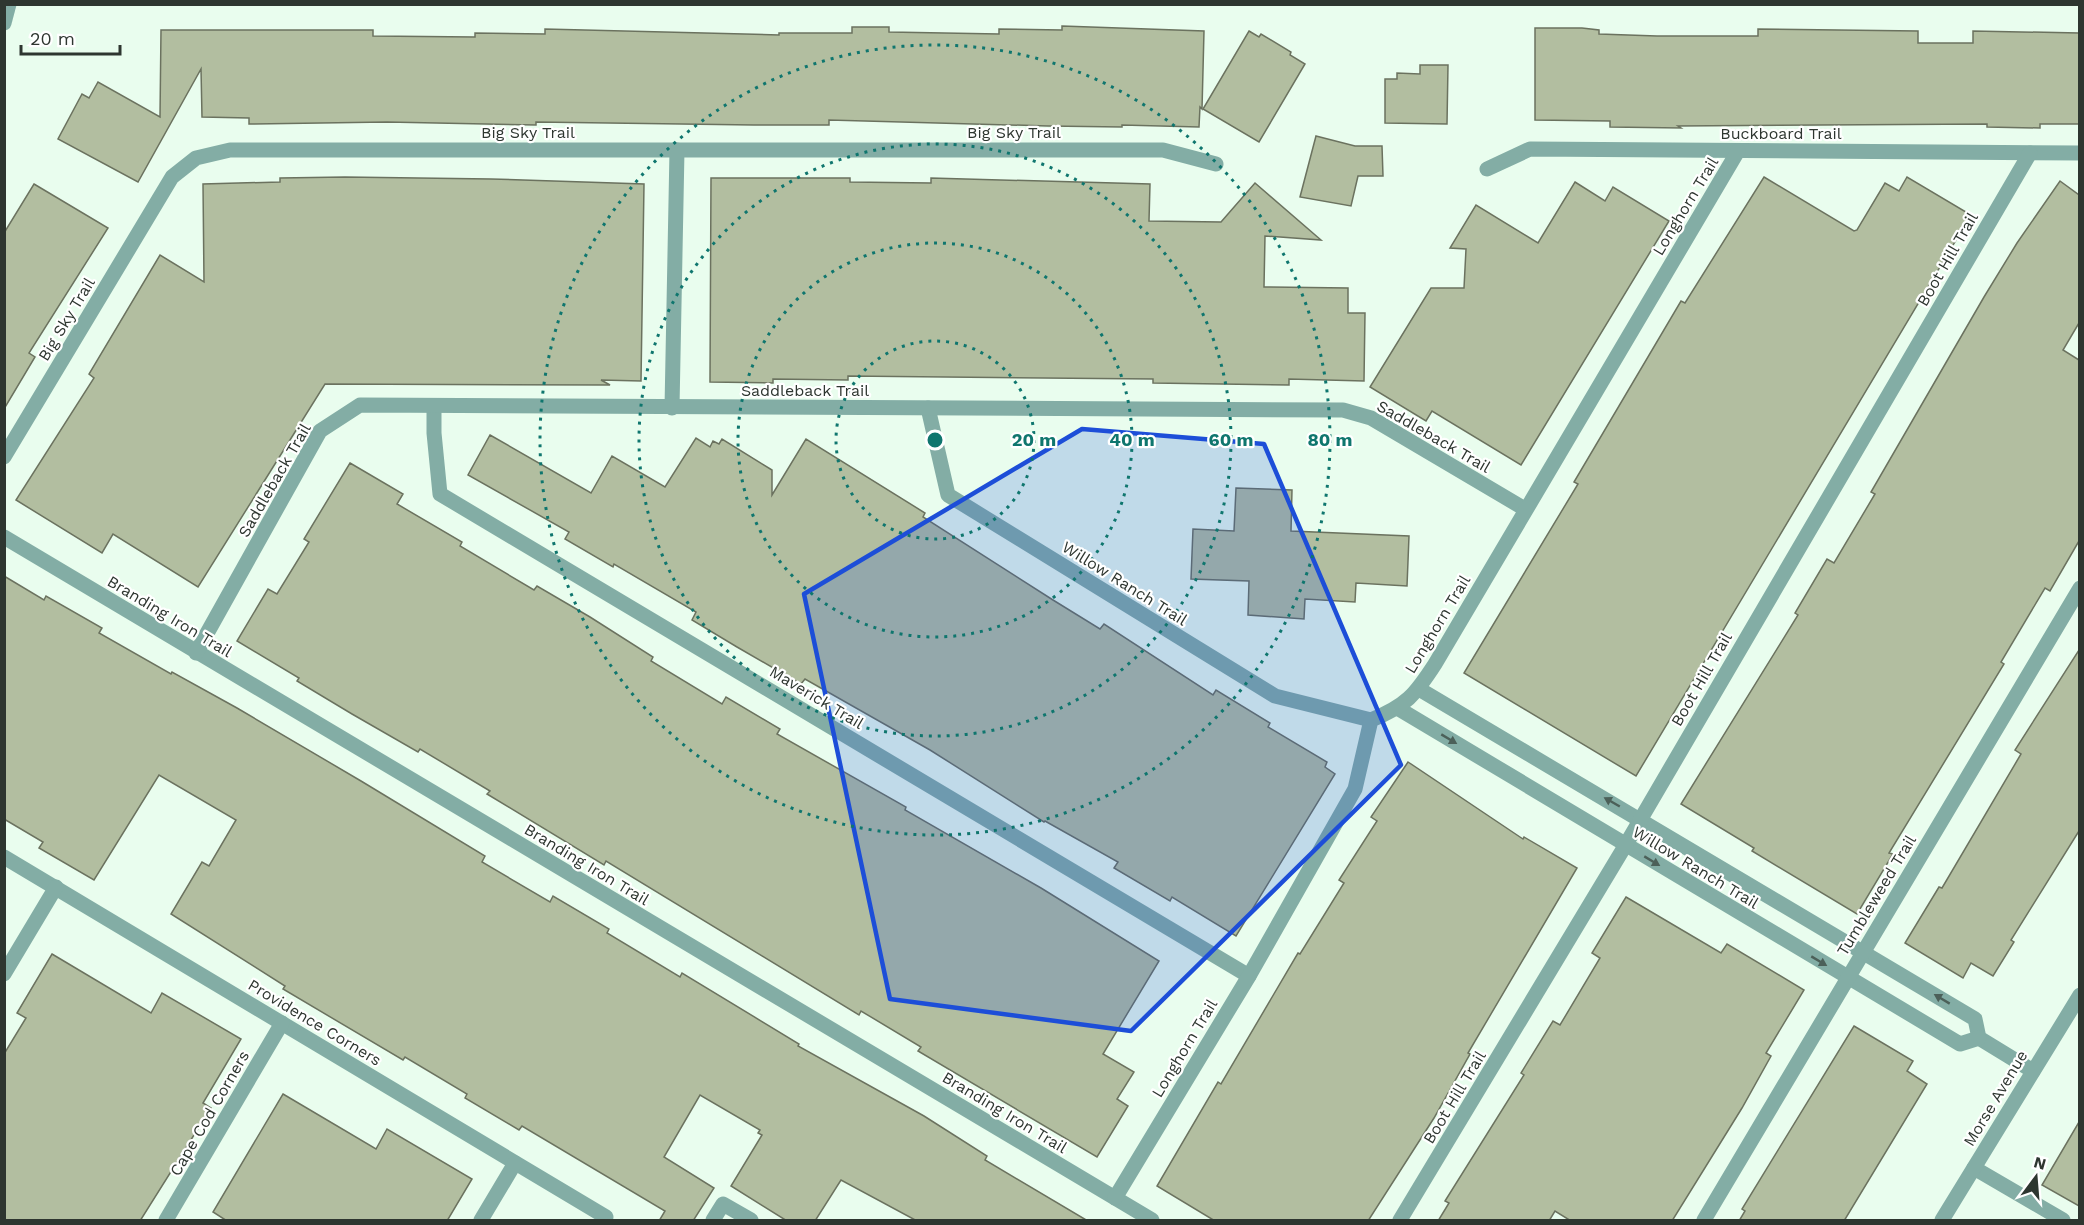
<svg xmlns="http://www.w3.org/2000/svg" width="2084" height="1225" font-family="'Work Sans',sans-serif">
	<rect width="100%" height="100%" fill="#e9fdee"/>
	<!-- building -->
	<g fill="#b2bea0" stroke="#6b725f" stroke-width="1.5">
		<polygon points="1062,26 1204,31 1202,109 1200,107 1199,127 1122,125 1122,127 1048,126 829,120 829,125 754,125 536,122 536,125 387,122 249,124 249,118 202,117 201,69 138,182 58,139 82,94 89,98 98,82 160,117 161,30 373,30 373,36 475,37 475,33 545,34 545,29 779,35 779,33 852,33 852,27 889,27 889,32 999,34 999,29 1062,30"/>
		<polygon points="1535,28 1582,28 1599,30 1599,34 1657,36 1758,36 1758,29 1918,31 1918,43 1973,43 1973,31 2079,33 2079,124 2040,124 2040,128 1987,127 1987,124 1678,126 1681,128 1610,127 1610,121 1535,120"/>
		<polygon points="1249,31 1259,37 1261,34 1291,52 1290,55 1305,64 1259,142 1203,109"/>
		<polygon points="1420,65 1448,65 1447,124 1385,123 1385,79 1397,79 1397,73 1420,74"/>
		<polygon points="1316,136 1355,146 1382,146 1383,176 1358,176 1351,206 1300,197"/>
		<polygon points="345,177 491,179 644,184 641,381 601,380 610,385 325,384 198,587 113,534 102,553 16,500 94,378 89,374 160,255 204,282 203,184 280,182 280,178"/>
		<polygon points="1764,177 1854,231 1857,230 1885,183 1899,191 1907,177 1971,215 1636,776 1464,673 1578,484 1574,482 1681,301 1685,303"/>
		<polygon points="711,178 850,178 850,182 931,183 931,178 1150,184 1149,221 1221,222 1255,183 1321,240 1265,236 1264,287 1348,288 1348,313 1365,313 1364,381 1289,379 1289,385 1153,383 1153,379 848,376 848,380 773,379 773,383 710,382"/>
		<polygon points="2060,181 2079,195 2079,323 2063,350 2079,360 2079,541 2050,591 2045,588 2001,662 2004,664 1889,853 1893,854 1857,914 1752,851 1754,848 1681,804 1798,615 1795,613 1827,559 1834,563 1875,494 1871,492 1984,297 2017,243"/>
		<polygon points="1575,182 1605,201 1613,187 1669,221 1521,465 1432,411 1426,421 1370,387 1431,288 1464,288 1466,249 1450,248 1476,205 1538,243"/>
		<polygon points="34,184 108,228 29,353 35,357 4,409 4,233"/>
		<polygon points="490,435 591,493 612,456 665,487 696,438 710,447 713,441 719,444 722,439 772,470 772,495 806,439 925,513 923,517 1053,600 1100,629 1104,624 1213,695 1216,690 1270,723 1268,727 1327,762 1325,767 1335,774 1236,936 1172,897 1170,901 1114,868 1118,862 1045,821 1044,822 930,750 805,679 801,684 737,647 692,620 696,612 614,564 613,567 565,539 569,532 468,475"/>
		<polygon points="350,463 403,494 397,504 462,542 460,546 534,590 537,586 590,617 653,657 651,661 722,704 726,697 780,729 777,734 906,807 905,810 1041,888 1159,961 1103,1054 1134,1072 1117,1099 1128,1106 1097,1157 918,1051 921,1047 861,1011 859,1015 606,861 604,865 487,794 490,791 420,749 418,752 352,714 297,681 299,678 237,641 268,589 277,594 309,542 304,539"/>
		<polygon points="1236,488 1292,490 1291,531 1409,536 1407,586 1356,583 1355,602 1305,599 1304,619 1248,615 1249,581 1191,579 1193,529 1234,531"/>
		<polygon points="4,576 44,600 46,596 102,628 99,633 171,674 172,672 237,708 361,781 485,856 482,862 550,902 553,896 609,929 607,933 680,977 682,973 799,1044 798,1046 924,1116 987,1156 985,1160 1088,1221 917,1221 841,1180 815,1221 787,1221 731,1186 762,1135 758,1133 760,1130 700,1095 664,1157 714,1188 693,1221 659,1221 665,1211 522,1126 519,1130 465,1098 467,1094 405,1057 403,1060 283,989 285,986 171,914 202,862 209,866 236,820 159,775 94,880 39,848 43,842 4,819"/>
		<polygon points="2079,650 2079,831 2011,940 2014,942 1993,976 1971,963 1963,978 1905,943 1939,887 1942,888 2021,754 2015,750"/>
		<polygon points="1408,762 1523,839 1524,837 1577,868 1468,1053 1470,1054 1434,1118 1368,1221 1215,1221 1157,1186 1218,1082 1221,1084 1298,953 1300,954 1344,883 1339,880 1377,821 1371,817"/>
		<polygon points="1626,897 1721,953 1727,944 1804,990 1766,1053 1771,1056 1742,1108 1672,1221 1571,1221 1555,1211 1549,1221 1438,1221 1449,1203 1445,1201 1524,1075 1521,1073 1553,1021 1560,1025 1600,958 1592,953"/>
		<polygon points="52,954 151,1013 162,993 241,1039 203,1103 211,1108 140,1221 4,1221 4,1054 26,1018 17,1013"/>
		<polygon points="1854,1026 1913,1061 1907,1071 1927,1084 1844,1221 1739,1221 1745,1211 1742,1209"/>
		<polygon points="283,1094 376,1149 387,1129 472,1179 447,1221 227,1221 213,1212"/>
		<polygon points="2079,1122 2079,1206 2042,1185"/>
	</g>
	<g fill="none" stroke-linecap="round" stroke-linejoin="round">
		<!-- minor -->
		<g stroke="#83ada5" stroke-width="15">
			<polyline points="4,23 9,4"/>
			<polyline points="1487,169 1530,149 2080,153"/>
			<polyline points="434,408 434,433 440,494 1249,976"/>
			<polyline points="672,408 677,150"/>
			<polyline points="928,408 948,495 1275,696 1371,720"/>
			<polyline points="4,457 172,177 196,158 230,150 1163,150 1216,164"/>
			<polyline points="4,537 1152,1220"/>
			<polyline points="196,653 320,431 360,405 1343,410 1371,418 1525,509"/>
			<polyline points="1419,689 1975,1019 1979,1038 2033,1071"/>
			<polyline points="1399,709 1960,1044 1979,1038"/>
			<polyline points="4,857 606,1217"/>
			<polyline points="4,974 56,887"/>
			<polyline points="1974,1168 2063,1220"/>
			<path d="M1115,1198L1249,976L1355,789L1371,720C1406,706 1415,695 1435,664L1738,151"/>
			<polyline points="166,1220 282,1023"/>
			<polyline points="481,1220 515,1163"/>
			<polyline points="713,1220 723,1204 751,1220"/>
			<polyline points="1400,1220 1625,846 2030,153"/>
			<polyline points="1704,1220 2080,588"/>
			<polyline points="1942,1220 2080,995"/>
		</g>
	</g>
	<!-- one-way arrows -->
	<defs><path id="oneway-solid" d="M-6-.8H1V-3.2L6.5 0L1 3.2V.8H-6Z" transform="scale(1.5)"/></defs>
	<g fill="#4c6059">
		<use href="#oneway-solid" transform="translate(1449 739) rotate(31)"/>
		<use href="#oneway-solid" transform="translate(1612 802) rotate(-150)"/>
		<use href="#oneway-solid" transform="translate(1652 861) rotate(31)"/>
		<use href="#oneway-solid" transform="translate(1819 961) rotate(31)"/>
		<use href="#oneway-solid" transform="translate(1942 999) rotate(-149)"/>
	</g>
	<!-- marked area -->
	<path fill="#1d4ed8" fill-opacity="0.2" stroke="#1d4ed8" stroke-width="4.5" stroke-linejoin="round" d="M1082,429L1264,444L1401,765L1131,1031L890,999L804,594Z"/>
	<!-- distance rings -->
	<g fill="none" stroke="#0f766e" stroke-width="3" stroke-dasharray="3 6">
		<circle cx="935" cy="440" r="99"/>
		<circle cx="935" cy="440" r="197"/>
		<circle cx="935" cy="440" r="296"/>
		<circle cx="935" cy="440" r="395"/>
	</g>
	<g text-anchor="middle" stroke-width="4.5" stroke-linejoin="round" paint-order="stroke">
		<!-- street labels -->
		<g font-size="16" fill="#2e3630" stroke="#fff">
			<text x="528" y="138">Big Sky Trail</text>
			<text x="1014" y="138">Big Sky Trail</text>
			<text x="1781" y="139">Buckboard Trail</text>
			<text transform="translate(1685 206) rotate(-59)" y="6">Longhorn Trail</text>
			<text transform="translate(1947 259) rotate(-60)" y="6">Boot Hill Trail</text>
			<text transform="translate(66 319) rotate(-59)" y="6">Big Sky Trail</text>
			<text x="805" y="396">Saddleback Trail</text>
			<text transform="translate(1434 436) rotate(30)" y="6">Saddleback Trail</text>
			<text transform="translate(274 480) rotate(-60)" y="6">Saddleback Trail</text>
			<text transform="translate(1125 583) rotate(32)" y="6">Willow Ranch Trail</text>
			<text transform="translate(170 616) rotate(31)" y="6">Branding Iron Trail</text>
			<text transform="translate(1437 624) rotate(-59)" y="6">Longhorn Trail</text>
			<text transform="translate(1701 679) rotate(-60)" y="6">Boot Hill Trail</text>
			<text transform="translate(817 697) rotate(31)" y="6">Maverick Trail</text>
			<text transform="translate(587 864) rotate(31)" y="6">Branding Iron Trail</text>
			<text transform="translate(1696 867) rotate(31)" y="6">Willow Ranch Trail</text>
			<text transform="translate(1876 895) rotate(-59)" y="6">Tumbleweed Trail</text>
			<text transform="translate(315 1022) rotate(31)" y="6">Providence Corners</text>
			<text transform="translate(1184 1048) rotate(-59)" y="6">Longhorn Trail</text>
			<text transform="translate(1454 1097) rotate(-59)" y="6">Boot Hill Trail</text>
			<text transform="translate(1995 1098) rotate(-59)" y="6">Morse Avenue</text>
			<text transform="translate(1005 1112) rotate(31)" y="6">Branding Iron Trail</text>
			<text transform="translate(209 1113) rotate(-60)" y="6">Cape Cod Corners</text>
		</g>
	</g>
	<circle cx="935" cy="440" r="9" fill="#0f766e" stroke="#fff" stroke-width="3"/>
	<g font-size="18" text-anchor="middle" font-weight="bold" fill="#0f766e" stroke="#fff" stroke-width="4.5" stroke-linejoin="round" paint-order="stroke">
		<text x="1034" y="446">20 m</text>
		<text x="1132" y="446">40 m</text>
		<text x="1231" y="446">60 m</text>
		<text x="1330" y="446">80 m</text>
	</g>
	<!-- border -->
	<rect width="2084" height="1225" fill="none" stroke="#2e3630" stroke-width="12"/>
	<!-- north arrow -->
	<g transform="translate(2036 1177) rotate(16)" stroke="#ffffff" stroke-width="4.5" paint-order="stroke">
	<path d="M0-4.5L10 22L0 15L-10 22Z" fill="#2e3630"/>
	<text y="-9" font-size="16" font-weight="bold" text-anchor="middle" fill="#2e3630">N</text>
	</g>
	<!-- scale -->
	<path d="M21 45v9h99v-9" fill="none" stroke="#2e3630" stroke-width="3"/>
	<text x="30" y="45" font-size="18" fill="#2e3630" stroke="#ffffff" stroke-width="4.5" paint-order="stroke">20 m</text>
</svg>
